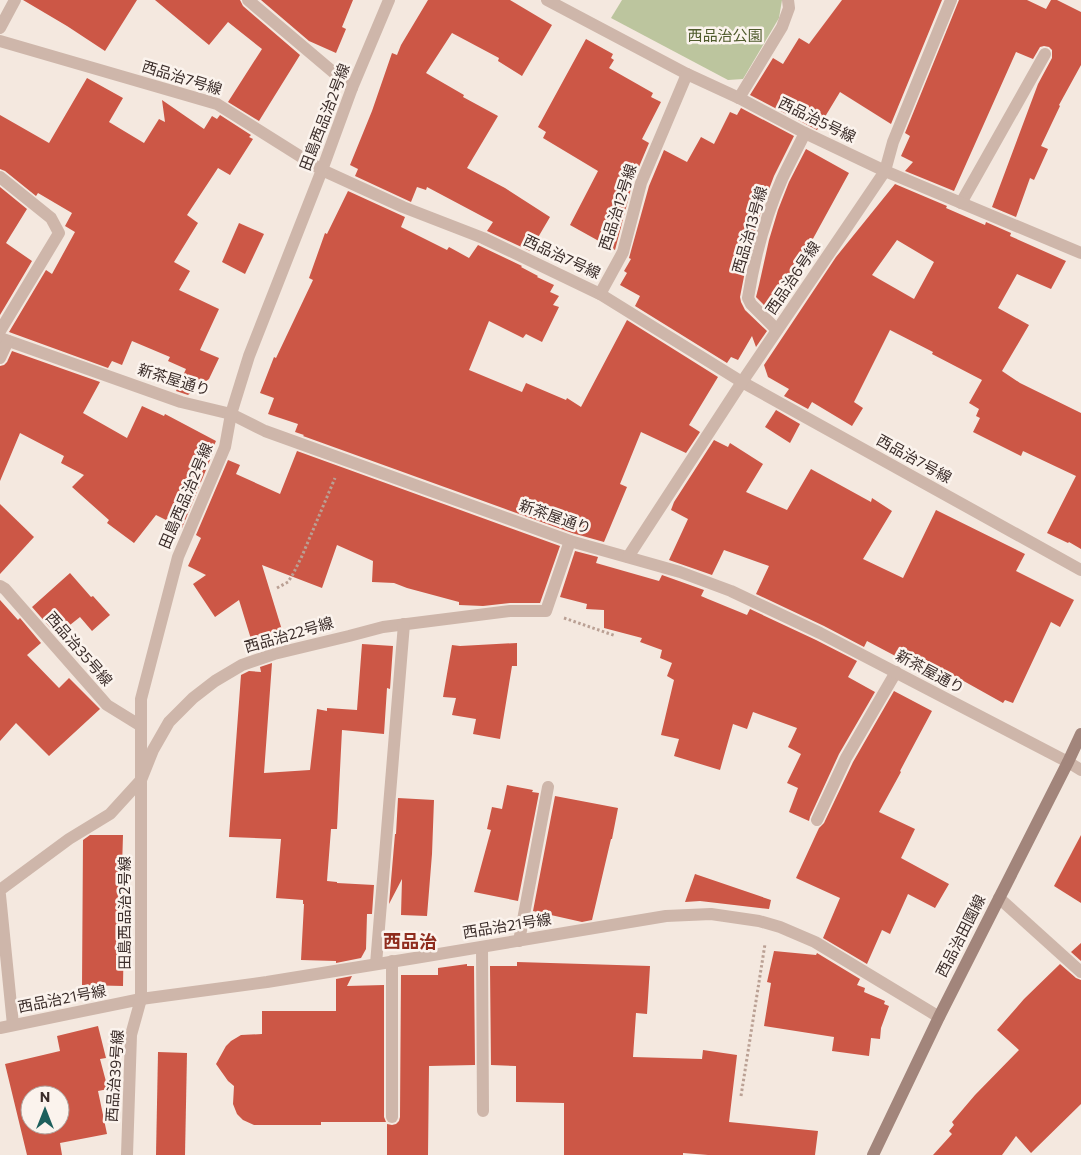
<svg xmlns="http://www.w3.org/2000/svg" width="1081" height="1155" font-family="Commissioner,'Noto Sans JP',sans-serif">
	<rect width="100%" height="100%" fill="#f4e8df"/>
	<!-- green -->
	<polygon fill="#bcc59e" points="622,0 782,0 779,18 743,79 728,80 611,18"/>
	<!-- building -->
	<g fill="#cc5746" fill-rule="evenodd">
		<polygon points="23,0 137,0 105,51 67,26"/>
		<polygon points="155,0 240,0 243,6 300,55 259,121 228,102 262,49 228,22 209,45"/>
		<polygon points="261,0 353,0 342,27 346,29 336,53 309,41"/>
		<polygon points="428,0 510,0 552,25 522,76 498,61 499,58 452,33 426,73 464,95 463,97 498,116 467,168 505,188 550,217 530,251 487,231 493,222 427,187 426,190 417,187 411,202 355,176 358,169 350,165 372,111 392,53 397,55 401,45"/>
		<polygon points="842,0 942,0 891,124 840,92 817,130 750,95 773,58 783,64 799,38 809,44"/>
		<polygon points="959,0 1027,0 1046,9 1051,0 1057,0 1081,12 1081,65 1059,105 1060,106 1041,146 1048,149 1034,180 1030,178 1016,217 992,207 1038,84 1052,58 1052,50 1049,47 1044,46 1040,47 1033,59 1016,52 954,191 905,171 913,162 901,156 910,136 905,133"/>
		<polygon points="586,39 613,54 611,58 614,60 609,68 653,93 651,97 661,102 642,139 649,143 633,181 615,250 570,225 598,171 543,138 546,132 538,127"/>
		<polygon points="87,78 123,98 109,122 144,143 159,119 165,122 162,100 204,129 212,116 217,119 220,115 251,135 249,137 253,139 230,175 218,168 187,215 198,223 174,262 190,271 179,290 219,309 200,350 219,358 209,379 188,395 176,391 186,369 168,361 170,357 132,341 122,365 112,361 108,368 9,332 46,270 52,274 75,232 65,226 72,213 38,193 36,196 5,171 0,169 0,115 49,143"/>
		<polygon points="741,108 794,136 774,176 763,205 749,251 740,297 741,302 745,310 767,331 756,347 752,336 738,360 731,357 727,363 635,306 640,296 620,285 627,273 624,271 631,259 629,258 649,186 664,150 687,162 701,137 714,144 730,112 737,115"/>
		<polygon points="806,149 849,173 774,310 779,313 776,317 756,297 759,285 769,240 778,210 789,182"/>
		<path d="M895,184L947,206L946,208L985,225L986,222L1011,233L1010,236L1066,261L1051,289L1017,274L998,308L1029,325L1002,371L1020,383L1081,413V549L1069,542L1068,543L1047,533L1076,476L1023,451L1021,456L973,432L980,418L976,416L979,409L969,403L982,380L932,354L933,352L890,330L854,402L863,408L852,426L812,402L808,409L784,396L789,389L768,377L764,365L836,257ZM897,240L934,262L914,299L872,275Z"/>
		<polygon points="0,187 27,209 6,243 32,261 0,315"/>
		<polygon points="348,191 405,217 401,227 447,250 449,247 469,258 478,245 522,266 521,267 538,276 537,277 554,285 550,292 559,296 553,305 559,307 542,342 526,334 523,338 489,321 469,370 522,392 526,383 566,400 567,398 581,407 627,320 718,377 689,425 700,432 686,453 641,432 620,484 627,487 604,542 572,533 303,436 304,435 295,432 298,424 268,414 274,398 260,393 274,357 276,358 313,280 309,278 325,233 327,234"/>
		<polygon points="239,223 264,234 245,274 222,262"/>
		<polygon points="12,351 100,382 83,413 127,438 142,406 164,416 165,414 216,441 211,452 213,453 182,528 156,515 134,543 107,523 109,520 72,487 84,475 61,463 64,456 20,433 0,481 0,366 4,365 7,362"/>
		<polygon points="776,410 800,424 790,443 765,427"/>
		<polygon points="714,440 728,447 730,443 763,464 746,492 787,510 811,469 871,502 872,498 892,511 863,559 903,578 936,510 1025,554 1016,571 1074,600 1060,627 1051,622 1013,703 1005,700 1003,703 926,660 920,669 867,641 864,647 824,626 756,594 769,566 724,550 712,575 669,560 688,519 671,510 674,502"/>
		<polygon points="297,451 560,546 540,603 510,603 483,606 459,605 459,602 407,588 394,583 372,582 373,561 337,545 322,588 262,565 286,643 255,652 239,600 215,617 193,584 206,575 188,566 201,538 196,535 228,460 240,465 236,474 280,494"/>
		<polygon points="0,504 34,537 0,574"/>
		<polygon points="575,551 598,557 596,563 659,581 662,575 704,590 701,596 708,599 747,615 750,609 816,640 857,661 848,677 875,692 839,754 810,817 809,821 789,812 798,788 787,783 801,754 788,747 797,728 753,712 747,729 733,724 720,770 674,756 679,739 661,735 674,680 667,676 672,663 660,658 662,650 640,642 642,638 604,628 604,610 586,609 587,604 560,597"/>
		<polygon points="70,573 91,597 93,596 110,615 92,631 80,617 70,625 67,621 54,632 32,607"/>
		<polygon points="0,600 18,620 20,618 41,643 27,655 59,688 69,678 100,709 49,756 16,723 0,741"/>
		<polygon points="517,643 517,666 512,666 500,739 473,734 476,719 452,715 456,698 443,697 452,645 460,646"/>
		<polygon points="362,644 393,646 390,689 387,688 384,734 342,730 337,829 331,829 327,881 337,882 337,883 374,885 372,914 367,914 366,949 361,958 336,963 336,961 301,960 304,904 303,904 303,900 276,898 281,839 229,837 241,675 249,671 261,672 260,667 272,663 264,773 310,770 317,709 327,711 327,708 357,710"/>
		<polygon points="894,691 932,711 900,771 901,772 879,812 915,829 901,858 949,884 935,908 908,894 890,934 882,930 867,964 823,938 840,898 796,878 819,828 824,823 853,762"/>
		<polygon points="507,785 533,790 532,792 539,793 518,901 474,892 491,830 487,829 492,807 502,809"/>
		<polygon points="555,796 618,808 612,839 611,839 592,920 582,922 533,911"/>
		<polygon points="398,798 434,800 432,854 427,916 401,915 402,879 389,904 395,834 396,834"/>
		<polygon points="90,835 123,835 122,868 125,868 123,986 82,985 83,840"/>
		<polygon points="1081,835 1081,903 1054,886"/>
		<polygon points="695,874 771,900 769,909 700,901 685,902"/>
		<polygon points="1081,943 1081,961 1071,952"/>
		<polygon points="774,951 816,955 817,953 860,979 857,985 865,988 864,992 885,1001 884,1004 889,1006 881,1028 880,1039 871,1038 869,1056 832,1051 834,1037 764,1026 771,983 767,982"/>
		<polygon points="517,962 650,966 647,1014 636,1013 633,1057 702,1059 703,1050 737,1055 729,1122 818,1131 815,1155 708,1155 683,1153 683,1155 564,1155 564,1103 516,1102 516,1066 491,1065 490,966 517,966"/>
		<polygon points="467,964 467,966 474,966 475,1065 429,1066 428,1155 387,1155 387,1124 392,1125 396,1124 399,1121 400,1117 401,975 438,975 438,968"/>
		<polygon points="1060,964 1076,978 1081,980 1081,1104 1031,1153 1016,1136 1002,1155 933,1155 952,1134 949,1131 954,1125 952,1122 975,1095 1019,1050 997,1030 1024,999"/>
		<polygon points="352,976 347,986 384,985 384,1117 386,1122 321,1122 321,1125 254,1125 243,1120 237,1114 233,1104 234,1086 228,1081 216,1064 226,1046 231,1041 241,1035 262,1034 262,1011 336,1011 336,979"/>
		<path d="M98,1026L106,1058L100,1059L108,1089L98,1091L107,1134L60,1143L62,1155H27L5,1064L60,1051L57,1036ZM30,1095H60V1125H30Z"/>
		<polygon points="158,1052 187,1053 185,1155 156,1155"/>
	</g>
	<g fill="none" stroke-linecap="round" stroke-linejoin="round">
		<!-- path -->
		<g stroke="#baa094" stroke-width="3" stroke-dasharray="2.5 2.5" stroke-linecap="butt">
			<polyline points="277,588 288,582 293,574 302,556 335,478"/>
			<polyline points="564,618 616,636"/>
			<polyline points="741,1096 765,944"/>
		</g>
		<!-- lane -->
		<g stroke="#ceb6aa" stroke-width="12">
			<polyline points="961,203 1045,54"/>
			<polyline points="817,820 846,758 896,672"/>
			<polyline points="519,941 548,787"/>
			<polyline points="392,1117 392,961"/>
		</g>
		<!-- street -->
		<g stroke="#ceb6aa" stroke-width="12">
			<polyline points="248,0 352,88"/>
			<polyline points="547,0 687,74 739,98 805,133 885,171 1081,253"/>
			<polyline points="0,28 15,0"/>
			<polyline points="0,41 217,104 322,170 403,207 483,238 600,294 742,382 1081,570"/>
			<polyline points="739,98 782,27 789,8 788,0"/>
			<polyline points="0,177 51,218 59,233 0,331"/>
			<polyline points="600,294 623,252 641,183 687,74"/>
			<path d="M777,330L751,304L748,298C754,260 766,215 782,179C789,164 797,149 805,133"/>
			<polyline points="0,338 181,402 231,414 265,431 570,541 680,572 731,591 820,633 1068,762 1081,770"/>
			<polyline points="0,358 8,341"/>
			<polyline points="628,557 742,382 885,171 893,142 951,0"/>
			<polyline points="0,586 5,589 107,705 141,726"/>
			<polyline points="0,890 69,839 110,814 141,780 153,750 169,722 193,698 215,681 242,665 274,654 349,636 383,627 510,611 546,611 570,541"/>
			<polyline points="0,895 13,1025"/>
			<polyline points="999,898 1081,972"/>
			<polyline points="482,947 483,1111"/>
			<polyline points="376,964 404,624"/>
			<polyline points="0,1028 141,999 267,982 415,958 666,916 711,914 759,921 780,927 815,942 939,1017"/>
			<polyline points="127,1155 131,1035 141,999 141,699 178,557 225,447 231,414 249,356 322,170 352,88 389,0"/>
		</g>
		<!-- secondary -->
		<polyline stroke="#a2857b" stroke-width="12" points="873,1155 939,1017 1068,762 1081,734"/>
	</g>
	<g text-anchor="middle" stroke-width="5" stroke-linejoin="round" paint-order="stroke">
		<!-- park labels -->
		<g font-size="15" fill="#4f5b2c" stroke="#fbf3ed">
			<text x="725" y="41">西品治公園</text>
		</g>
		<!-- street labels -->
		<g font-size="15" fill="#3b2d2a" stroke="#fbf3ed">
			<text transform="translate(182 78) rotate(17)" y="5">西品治7号線</text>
			<text transform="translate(325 117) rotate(-69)" y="5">田島西品治2号線</text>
			<text transform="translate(817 120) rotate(26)" y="5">西品治5号線</text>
			<text transform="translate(618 207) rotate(-72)" y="5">西品治12号線</text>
			<text transform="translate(750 230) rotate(-74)" y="5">西品治13号線</text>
			<text transform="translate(562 257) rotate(25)" y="5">西品治7号線</text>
			<text transform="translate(793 278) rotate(-56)" y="5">西品治6号線</text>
			<text transform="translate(174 380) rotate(17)" y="5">新茶屋通り</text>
			<text transform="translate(914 459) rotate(29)" y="5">西品治7号線</text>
			<text transform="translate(186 496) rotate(-67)" y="5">田島西品治2号線</text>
			<text transform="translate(555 517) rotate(19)" y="5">新茶屋通り</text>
			<text transform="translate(289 635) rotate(-16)" y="5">西品治22号線</text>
			<text transform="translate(79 649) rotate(49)" y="5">西品治35号線</text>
			<text transform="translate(930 672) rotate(28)" y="5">新茶屋通り</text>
			<text transform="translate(125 913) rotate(-90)" y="5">田島西品治2号線</text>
			<text transform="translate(507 926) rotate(-9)" y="5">西品治21号線</text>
			<text transform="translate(961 936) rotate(-63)" y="5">西品治田園線</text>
			<text transform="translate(62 999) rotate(-11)" y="5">西品治21号線</text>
			<text transform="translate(115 1076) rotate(-86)" y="5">西品治39号線</text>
		</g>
		<!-- quarter labels -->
		<g font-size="18" font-weight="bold" fill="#8f2c1e" stroke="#fbf3ed">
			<text x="410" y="948">西品治</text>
		</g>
	</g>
	<!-- north arrow -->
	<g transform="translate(45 1110)"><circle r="24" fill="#fbf3ed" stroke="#aea49f"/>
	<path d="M0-4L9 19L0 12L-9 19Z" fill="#1d5f5c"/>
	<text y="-8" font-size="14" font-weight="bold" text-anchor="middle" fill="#3b2d2a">N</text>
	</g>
</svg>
